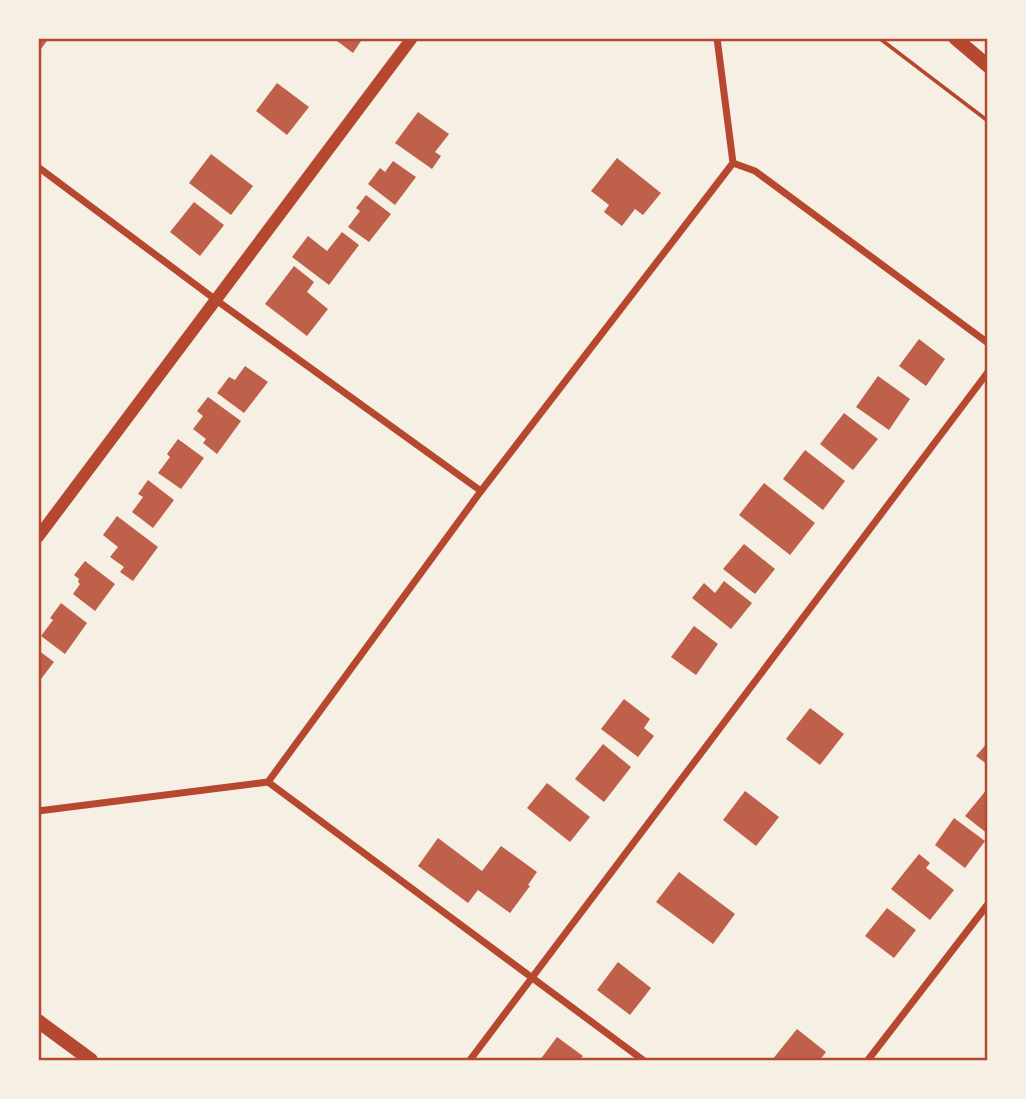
<svg xmlns="http://www.w3.org/2000/svg" width="1026" height="1099" font-family="'Roboto Condensed',sans-serif">
	<rect width="100%" height="100%" fill="#f6efe4"/>
	<!-- building -->
	<g fill="#bf614a">
		<polygon points="38,38 49,38 38,53"/>
		<polygon points="333,38 363,38 353,53"/>
		<polygon points="277,83 309,107 287,135 256,111"/>
		<polygon points="418,112 449,134 435,152 441,156 432,169 395,143"/>
		<polygon points="211,154 253,186 231,215 189,183"/>
		<polygon points="617,158 661,193 643,215 635,209 622,226 604,212 609,205 591,191"/>
		<polygon points="393,161 416,177 395,205 368,184 380,168 385,172"/>
		<polygon points="366,195 391,214 369,242 348,227 360,211 356,208"/>
		<polygon points="194,202 224,225 200,256 170,232"/>
		<polygon points="342,232 359,245 329,285 292,257 308,236 327,251"/>
		<polygon points="294,266 314,282 307,292 328,309 307,336 265,304"/>
		<polygon points="919,339 945,359 926,386 899,366"/>
		<polygon points="245,366 268,382 244,413 217,393 229,377 235,380"/>
		<polygon points="878,376 910,399 889,430 856,407"/>
		<polygon points="208,397 241,421 217,454 203,443 206,439 193,429 203,416 197,411"/>
		<polygon points="844,413 878,439 853,470 820,444"/>
		<polygon points="178,439 204,458 181,489 158,473 170,457 167,454"/>
		<polygon points="805,450 845,481 823,510 783,479"/>
		<polygon points="148,480 174,500 153,528 132,512 143,497 138,494"/>
		<polygon points="764,483 815,523 790,555 739,515"/>
		<polygon points="117,516 158,547 133,581 120,572 124,567 110,557 118,547 103,535"/>
		<polygon points="744,544 775,569 755,594 723,569"/>
		<polygon points="85,561 115,584 95,611 73,594 80,584 78,582 79,579 74,575"/>
		<polygon points="724,581 752,603 731,629 692,598 704,583 715,593"/>
		<polygon points="61,603 87,623 65,654 41,636 53,620 50,618"/>
		<polygon points="694,626 718,644 696,675 671,657"/>
		<polygon points="38,650 54,662 38,683"/>
		<polygon points="624,699 650,719 644,728 654,736 638,757 601,729"/>
		<polygon points="810,708 844,734 820,765 786,739"/>
		<polygon points="988,742 988,765 976,756"/>
		<polygon points="603,744 631,767 604,802 575,779"/>
		<polygon points="547,783 590,817 570,842 527,808"/>
		<polygon points="988,788 988,834 965,816"/>
		<polygon points="745,791 779,817 756,846 723,820"/>
		<polygon points="954,818 985,841 965,868 935,845"/>
		<polygon points="438,838 482,871 501,846 537,872 528,885 530,886 510,913 478,890 468,903 418,866"/>
		<polygon points="919,854 930,863 926,868 954,890 930,920 891,889"/>
		<polygon points="679,872 735,914 713,944 656,902"/>
		<polygon points="887,908 916,930 894,958 865,936"/>
		<polygon points="618,962 651,988 630,1015 597,990"/>
		<polygon points="797,1029 826,1052 820,1060 772,1060"/>
		<polygon points="557,1037 583,1056 580,1060 540,1060"/>
	</g>
	<g fill="none" stroke-linecap="round" stroke-linejoin="round">
		<!-- path -->
		<polyline stroke="#b5482f" stroke-width="3.5" points="879,38 988,121"/>
		<!-- minor -->
		<g stroke="#b5482f" stroke-width="7">
			<polyline points="733,163 755,171 988,343"/>
			<polyline points="38,167 216,300 481,491"/>
			<polyline points="268,782 643,1060"/>
			<polyline points="38,811 268,782 481,491 733,163 717,38"/>
			<polyline points="470,1060 988,372"/>
			<polyline points="868,1060 988,904"/>
		</g>
		<!-- tertiary -->
		<polyline stroke="#b5482f" stroke-width="12" points="38,537 412,38"/>
		<!-- secondary -->
		<g stroke="#b5482f" stroke-width="14">
			<polyline points="955,38 988,66"/>
			<polyline points="38,1021 91,1060"/>
		</g>
	</g>
	<!-- border -->
	<rect width="1026" height="1099" fill="none" stroke="#f6efe4" stroke-width="80"/>
	<rect x="40" y="40" width="946" height="1019" fill="none" stroke="#b5482f" stroke-width="2.5"/>
</svg>
